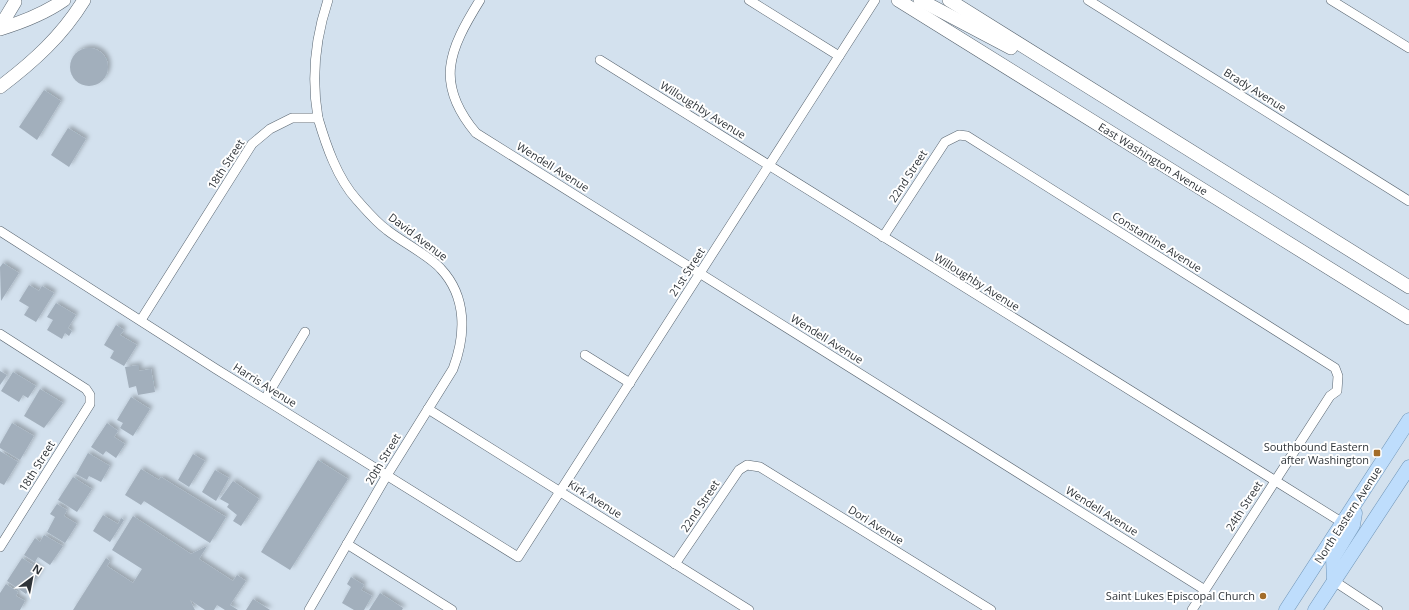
<svg xmlns="http://www.w3.org/2000/svg" width="1409" height="610" font-family="'Open Sans',sans-serif">
	<defs>
		<filter id="shadow"><feDropShadow dx="3" dy="-3" stdDeviation="2" flood-color="#0004"/></filter>
	</defs>
	<rect width="100%" height="100%" fill="#d3e1ee"/>
	<!-- building -->
	<g fill="#a2afbc" filter="url(#shadow)">
		<circle cx="89" cy="67" r="19"/>
		<polygon points="44,90 61,101 37,140 19,127"/>
		<polygon points="68,128 86,139 69,167 51,155"/>
		<polygon points="3,263 19,273 1,301 0,267"/>
		<polygon points="29,285 39,291 42,286 54,293 36,322 24,315 29,307 19,301"/>
		<polygon points="56,303 76,315 68,328 72,331 69,336 65,333 62,339 47,330 53,320 47,317"/>
		<polygon points="116,325 124,330 120,335 137,345 124,366 110,358 114,351 104,345"/>
		<polygon points="139,365 139,371 151,369 155,392 138,395 136,386 129,388 125,367"/>
		<polygon points="0,371 7,375 0,385"/>
		<polygon points="13,372 36,386 28,398 23,395 19,402 1,391"/>
		<polygon points="40,389 63,403 44,428 24,416"/>
		<polygon points="131,397 150,409 133,436 120,428 123,423 117,420"/>
		<polygon points="12,423 34,436 20,460 0,448 0,444"/>
		<polygon points="107,423 118,431 114,437 125,444 116,458 106,451 103,455 91,447"/>
		<polygon points="0,451 18,462 4,485 0,483"/>
		<polygon points="88,453 110,466 101,482 89,476 87,480 76,474"/>
		<polygon points="193,454 205,461 189,487 178,480"/>
		<polygon points="318,460 348,479 290,570 261,552"/>
		<polygon points="141,469 159,480 161,477 226,517 210,543 144,501 141,505 125,495"/>
		<polygon points="215,470 229,478 216,501 202,492"/>
		<polygon points="73,477 92,489 77,512 58,500"/>
		<polygon points="233,481 259,499 241,526 233,521 237,515 227,507 229,504 220,499"/>
		<polygon points="57,504 67,510 64,516 77,524 65,543 47,532 55,517 50,514"/>
		<polygon points="103,515 118,524 121,518 124,520 110,542 93,531"/>
		<polygon points="133,516 191,554 207,546 199,559 233,581 237,575 246,581 230,605 238,610 225,610 217,605 214,610 205,610 190,600 195,610 73,610 106,558 110,561 107,566 133,583 142,569 112,550"/>
		<polygon points="44,535 63,546 50,565 38,557 35,562 24,555 35,538 40,542"/>
		<polygon points="22,558 41,570 26,594 7,581"/>
		<polygon points="351,577 364,585 361,590 372,596 364,610 354,610 342,603 351,587 347,584"/>
		<polygon points="6,584 18,592 16,596 25,601 20,610 0,610 0,593"/>
		<polygon points="380,593 403,608 402,610 369,610"/>
		<polygon points="253,599 270,610 246,610"/>
	</g>
	<g fill="none" stroke-linecap="round" stroke-linejoin="round">
		<!-- street casing -->
		<g stroke="#596570" stroke-width="10">
			<g id="street">
				<path d="M480,0C449,50 434,83 476,133L1205,590"/>
				<polyline points="749,0 839,56"/>
				<polyline points="1088,0 1409,201"/>
				<polyline points="1331,0 1409,48"/>
				<polyline points="600,60 1343,523"/>
				<polyline points="0,231 216,369 518,557 875,0"/>
				<polyline points="883,237 945,142 959,135 967,136 1335,368 1338,376 1337,391 1330,396 1192,610"/>
				<path d="M141,320L252,144L270,129L292,118H318C311,77 315,39 328,0"/>
				<polyline points="0,334 86,389 90,395 90,404 0,547"/>
				<polyline points="585,355 630,383"/>
				<polyline points="265,399 305,332"/>
				<polyline points="428,409 749,610"/>
				<polyline points="347,544 452,610"/>
				<polyline points="675,564 739,470 747,465 760,467 991,610"/>
				<polyline points="1334,581 1378,610"/>
				<path d="M309,610L387,475L453,369C466,335 467,297 441,269C430,256 402,242 387,230C376,222 366,210 357,200C337,178 326,145 318,118"/>
			</g>
		</g>
		<!-- secondary casing -->
		<g stroke="#596570" stroke-width="14">
			<g id="secondary">
				<polyline points="898,0 1409,318"/>
				<polyline points="920,0 1011,48"/>
				<polyline points="949,0 1409,287"/>
				<polyline points="0,27 15,2"/>
				<path d="M0,29C23,22 44,14 64,0"/>
				<path d="M0,87C33,62 62,36 84,0"/>
			</g>
		</g>
		<!-- primary casing -->
		<g stroke="#6f94b6" stroke-width="15">
			<g id="primary">
				<polyline points="1334,581 1333,558 1353,525 1355,513"/>
				<polyline points="1286,610 1409,420"/>
				<polyline points="1315,610 1409,467"/>
			</g>
		</g>
		<!-- street -->
		<use href="#street" stroke="#fff" stroke-width="9"/>
		<!-- secondary -->
		<use href="#secondary" stroke="#fff" stroke-width="13"/>
		<!-- primary -->
		<use href="#primary" stroke="#beddfc" stroke-width="14"/>
	</g>
	<!-- markers -->
	<g fill="#a36c28" stroke="#fff" stroke-width="1.5">
		<rect x="1373" y="449" width="8" height="8" rx="2"/>
		<circle cx="1263" cy="596" r="4"/>
	</g>
	<g text-anchor="middle" stroke-width="4" stroke-linejoin="round" paint-order="stroke">
		<!-- street labels -->
		<g font-size="11" fill="#2f3439" stroke="#fff">
			<text transform="translate(1255 90) rotate(32)" y="4">Brady Avenue</text>
			<text transform="translate(703 110) rotate(32)" y="4">Willoughby Avenue</text>
			<text transform="translate(1153 159) rotate(32)" y="4">East Washington Avenue</text>
			<text transform="translate(226 164) rotate(-57)" y="4">18th Street</text>
			<text transform="translate(553 167) rotate(32)" y="4">Wendell Avenue</text>
			<text transform="translate(908 176) rotate(-57)" y="4">22nd Street</text>
			<text transform="translate(418 237) rotate(37)" y="4">David Avenue</text>
			<text transform="translate(1157 242) rotate(32)" y="4">Constantine Avenue</text>
			<text transform="translate(687 272) rotate(-57)" y="4">21st Street</text>
			<text transform="translate(977 282) rotate(32)" y="4">Willoughby Avenue</text>
			<text transform="translate(827 339) rotate(32)" y="4">Wendell Avenue</text>
			<text transform="translate(265 385) rotate(32)" y="4">Harris Avenue</text>
			<text transform="translate(383 459) rotate(-59)" y="4">20th Street</text>
			<text transform="translate(37 466) rotate(-58)" y="4">18th Street</text>
			<text transform="translate(595 499) rotate(32)" y="4">Kirk Avenue</text>
			<text transform="translate(700 506) rotate(-56)" y="4">22nd Street</text>
			<text transform="translate(1244 506) rotate(-57)" y="4">24th Street</text>
			<text transform="translate(1102 511) rotate(32)" y="4">Wendell Avenue</text>
			<text transform="translate(1348 515) rotate(-57)" y="4">North Eastern Avenue</text>
			<text transform="translate(876 525) rotate(32)" y="4">Dori Avenue</text>
		</g>
		<!-- poi labels -->
		<g font-size="11" fill="#2f3439" stroke="#fff" text-anchor="end">
			<text x="1369" y="451">Southbound Eastern<tspan x="1369" dy="13">after Washington</tspan></text>
			<text x="1255" y="600">Saint Lukes Episcopal Church</text>
		</g>
	</g>
	<!-- north arrow -->
	<g transform="translate(32 578) rotate(32)" stroke="#ffffff" stroke-width="3" paint-order="stroke">
	<path d="M0-3L7 15L0 10L-7 15Z" fill="#2f3439"/>
	<text y="-6" font-size="11" font-weight="bold" text-anchor="middle" fill="#2f3439">N</text>
	</g>
</svg>
